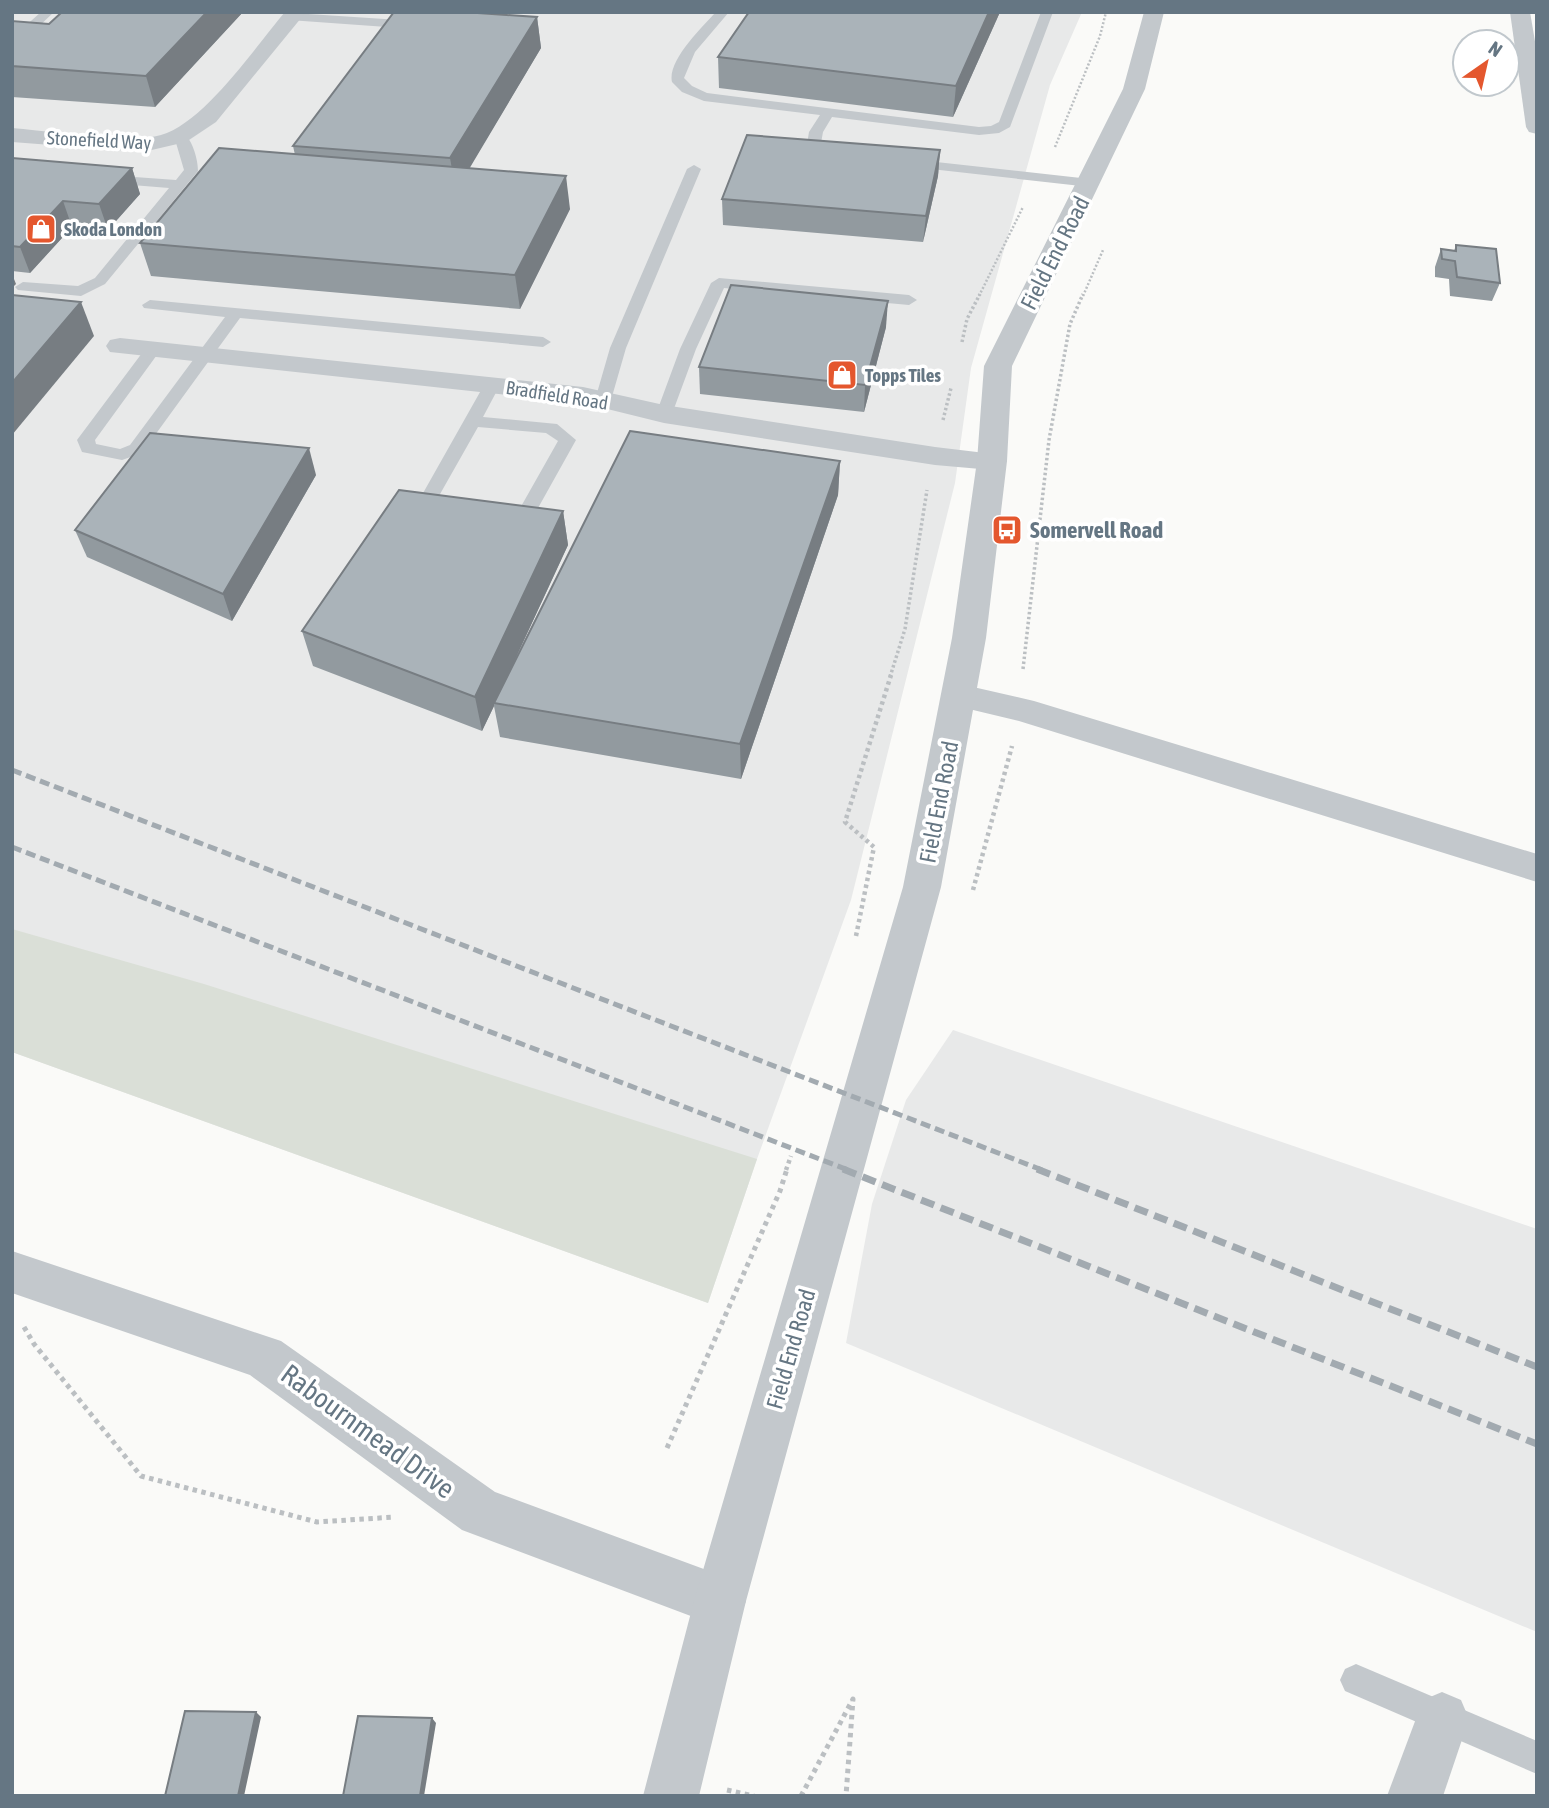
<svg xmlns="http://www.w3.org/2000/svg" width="1549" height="1808" font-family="'Asap Condensed',sans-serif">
	<rect width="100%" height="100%" fill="#fafaf8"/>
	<!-- built -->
	<g fill="#e8e9e9">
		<polygon points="12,12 1082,12 1050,85 971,368 955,483 851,900 757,1159 708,1303 12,1052"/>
		<polygon points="953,1030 1537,1229 1537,1632 846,1343 872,1204 906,1100"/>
	</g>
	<!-- green -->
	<polygon fill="#dadfd7" points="12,929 204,984 757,1159 708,1303 12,1052"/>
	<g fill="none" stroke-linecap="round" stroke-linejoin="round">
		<!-- path-far3 -->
		<g stroke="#bbbfc2" stroke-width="2.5" stroke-dasharray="2 2" stroke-linecap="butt">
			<polyline points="1055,147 1100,36 1106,12"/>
			<polyline points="979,296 1023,207"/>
			<polyline points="1083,296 1103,250"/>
		</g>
		<!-- path-far2 -->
		<g stroke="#bbbfc2" stroke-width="3.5" stroke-dasharray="2.5 2.5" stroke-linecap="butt">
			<polyline points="962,342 967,319 980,294"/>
			<polyline points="943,420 951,388"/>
			<polyline points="1023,669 1049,440 1070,324 1083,294"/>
			<polyline points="890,677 905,629 927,490"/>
		</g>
		<!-- path-far1 -->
		<g stroke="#bbbfc2" stroke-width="4.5" stroke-dasharray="3.5 3.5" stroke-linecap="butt">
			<polyline points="973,890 1012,746"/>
			<polyline points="856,936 874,847 845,822 891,675"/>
			<polyline points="786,1170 791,1156"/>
		</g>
		<!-- path -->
		<g stroke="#bbbfc2" stroke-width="5" stroke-dasharray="4.5 4.5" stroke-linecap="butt">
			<polyline points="24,1327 34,1344 141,1476 317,1522 395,1517"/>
			<polyline points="667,1448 780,1191 787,1169"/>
			<polyline points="727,1790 754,1796"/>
			<polyline points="801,1796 853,1699 846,1796"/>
		</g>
		<!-- service -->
		<g fill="#c3c8cc" fill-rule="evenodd">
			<polygon points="41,12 54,12 18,46 12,46 12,38"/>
			<path d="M716,12H729L695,52L684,78L692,86L707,93L979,127L991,126L999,122L1041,12H1053L1010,127L999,133L979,135L832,117L823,132L821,143L842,152V158C830,160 815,153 807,144L809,132L820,115L704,101L682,92L672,82C667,61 702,27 716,12Z"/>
			<polygon points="293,13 415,21 421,25 415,29 289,20 287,17"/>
			<path d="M181,132C192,137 198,159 198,171L105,284L81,296L18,290L15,287L23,282L78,286L95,278L169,188L107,183L100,179L107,175L176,180L184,170L174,136Z"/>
			<polygon points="909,159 1090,179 1097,183 1090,187 904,166 902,163"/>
			<polygon points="694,165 701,169 626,348 611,400 603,405 597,404 595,400 610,348 687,169"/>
			<polygon points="719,278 909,295 917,300 909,305 724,288 696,349 672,414 670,418 658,418 656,414 680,349 711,283"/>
			<polygon points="150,300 543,337 551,342 543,347 240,318 142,453 122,460 82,452 77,440 148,345 154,343 162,348 95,440 96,444 120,449 130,445 225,317 144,308 142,305"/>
			<polygon points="492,380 500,385 483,417 557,424 576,440 528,526 519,532 510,526 558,441 546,433 478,427 431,510 411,517 405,515 402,511 405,507 418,502 484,385"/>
			<polygon points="1356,1664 1537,1741 1537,1774 1345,1691 1340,1680 1345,1669"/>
		</g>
		<!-- minor -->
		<g fill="#c3c8cc" fill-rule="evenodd">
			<path d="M285,12H306L216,122L186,142L143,152L12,142V128C48,131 130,144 161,135C205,122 255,47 285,12Z"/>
			<polygon points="1510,12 1530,12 1537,53 1537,134 1529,132 1526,127"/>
			<polygon points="120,338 583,387 664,405 935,447 1002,455 1007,461 1002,467 992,470 935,465 664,423 583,403 110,352 106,346 110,340"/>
			<polygon points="960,684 1034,701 1537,854 1537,882 1019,721 948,704 943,696 948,688"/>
			<polygon points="12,1251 281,1341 495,1492 739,1582 746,1601 739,1620 720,1627 462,1530 250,1375 12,1293"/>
			<polygon points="1442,1692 1461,1700 1469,1719 1443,1796 1387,1796 1423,1700"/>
		</g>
		<!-- tertiary -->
		<polygon fill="#c3c8cc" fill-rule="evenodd" points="1144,12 1164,12 1145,89 1012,366 1007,461 986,638 941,887 746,1601 699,1796 643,1796 694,1601 903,887 952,638 977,461 984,366 1123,89"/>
		<!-- rail-far1 -->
		<g stroke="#a2aab0" stroke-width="5" stroke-dasharray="10 5" stroke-linecap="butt">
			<polyline points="12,770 1042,1170"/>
			<polyline points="12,847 848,1170"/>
		</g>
		<!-- rail -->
		<g stroke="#a2aab0" stroke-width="7" stroke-dasharray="14 7" stroke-linecap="butt">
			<polyline points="843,1169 1537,1444"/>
			<polyline points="1037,1169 1537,1367"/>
		</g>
	</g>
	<!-- wall -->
	<g fill="#929a9f">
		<polygon points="243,12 155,107 12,97 12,21 49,24"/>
		<polygon points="1000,12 953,117 719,88 718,57"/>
		<polygon points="537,17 541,48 469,168 570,209 520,309 151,276 140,243 295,155 293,146"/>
		<polygon points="940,150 938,176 923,242 723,225 722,199"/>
		<polygon points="12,158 132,168 140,194 108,230 72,227 30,273 12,271"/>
		<polygon points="1456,245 1500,283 1492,301 1450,296 1449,279 1435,277 1435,267 1441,249 1454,251"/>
		<polygon points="886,327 864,412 700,394 699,367"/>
		<polygon points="840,461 838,495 741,779 500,737 494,706 482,731 313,666 302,631 563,511 568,545 517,655"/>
		<polygon points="316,475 232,621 87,557 75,530"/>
	</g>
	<!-- shaded-wall -->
	<g fill="#777d82">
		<polygon points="207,12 243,12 155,107 146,76"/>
		<polygon points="989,12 1000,12 953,117 956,86"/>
		<polygon points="537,17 541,48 456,191 450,158"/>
		<polygon points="940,150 938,176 923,242 926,216"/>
		<polygon points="132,168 140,194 108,230 99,204"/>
		<polygon points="566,176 570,209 520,309 515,275"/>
		<polygon points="63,201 72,227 30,273 20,247"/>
		<polygon points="12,274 16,284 12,288"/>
		<polygon points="888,301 886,327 864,412 865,385"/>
		<polygon points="81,302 94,336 12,435 12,383"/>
		<polygon points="309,448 316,475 232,621 223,594"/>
		<polygon points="840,461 838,495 741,779 740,744"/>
		<polygon points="563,511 568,545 495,703 494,703 494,706 482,731 475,697"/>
		<polygon points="256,1712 261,1717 244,1796 238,1796"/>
		<polygon points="432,1718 436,1723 424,1796 420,1796"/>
	</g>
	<!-- building -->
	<g fill="#aab3b9" stroke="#777d82" stroke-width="2">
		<polygon points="62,12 207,12 146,76 12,66 12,21 49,24"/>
		<polygon points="394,12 463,12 537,17 450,158 293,146"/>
		<polygon points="749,12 989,12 956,86 718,57"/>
		<polygon points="747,135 940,150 926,216 722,199"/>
		<polygon points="219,148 566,176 515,275 140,243"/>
		<polygon points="12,158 132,168 99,204 63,201 20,247 12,246"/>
		<polygon points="1456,245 1496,249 1500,283 1457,277 1455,261 1442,259 1441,249 1456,251"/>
		<polygon points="731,285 888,301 865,385 699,367"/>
		<polygon points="12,295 81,302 12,383"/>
		<polygon points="630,431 840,461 740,744 494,703"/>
		<polygon points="150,433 309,448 223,594 75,530"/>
		<polygon points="399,490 563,511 475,697 302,631"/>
		<polygon points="185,1711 256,1712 238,1796 165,1796"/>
		<polygon points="358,1716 432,1718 420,1796 343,1796"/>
	</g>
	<!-- icons -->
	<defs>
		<g id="shop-square" transform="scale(1.575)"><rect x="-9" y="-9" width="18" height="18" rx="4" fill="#e4572e" stroke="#fff"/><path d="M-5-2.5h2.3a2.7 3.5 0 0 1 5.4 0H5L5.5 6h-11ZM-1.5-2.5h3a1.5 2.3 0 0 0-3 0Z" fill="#fff"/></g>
		<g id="bus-square" transform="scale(1.575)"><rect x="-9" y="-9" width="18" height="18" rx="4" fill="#e4572e" stroke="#fff"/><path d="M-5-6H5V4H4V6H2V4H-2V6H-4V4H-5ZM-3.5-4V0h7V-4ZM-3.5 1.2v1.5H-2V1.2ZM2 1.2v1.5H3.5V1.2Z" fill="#fff"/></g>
	</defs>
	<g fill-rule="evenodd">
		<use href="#shop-square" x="41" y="229"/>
		<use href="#shop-square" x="842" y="375"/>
		<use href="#bus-square" x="1007" y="530"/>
	</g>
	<g text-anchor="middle" stroke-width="7" stroke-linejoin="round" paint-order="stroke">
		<!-- far-street labels -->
		<g font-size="19" fill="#657683" stroke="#fff">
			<text transform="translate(99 140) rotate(3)" y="7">Stonefield Way</text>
			<text transform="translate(557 395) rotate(9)" y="7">Bradfield Road</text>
		</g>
		<!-- far-poi labels -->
		<g font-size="19" font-weight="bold" fill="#657683" stroke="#fff" text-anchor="start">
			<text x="64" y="236">Skoda London</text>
			<text x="865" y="382">Topps Tiles</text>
		</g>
		<!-- street labels -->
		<g font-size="23" fill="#657683" stroke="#fff">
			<text transform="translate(1055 253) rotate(-63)" y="8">Field End Road</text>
			<text transform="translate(939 802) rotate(-79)" y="8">Field End Road</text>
			<text transform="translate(791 1349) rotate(-74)" y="8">Field End Road</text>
		</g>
		<!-- poi labels -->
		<g font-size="23" font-weight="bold" fill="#657683" stroke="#fff" text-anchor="start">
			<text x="1030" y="538">Somervell Road</text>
		</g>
		<!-- near-street labels -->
		<g font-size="28" fill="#657683" stroke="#fff">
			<text transform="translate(368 1431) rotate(36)" y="10">Rabournmead Drive</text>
		</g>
	</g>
	<!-- border -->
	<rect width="1549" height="1808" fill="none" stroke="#657683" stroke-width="28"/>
	<!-- north arrow -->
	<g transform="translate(1486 63) rotate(34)"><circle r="33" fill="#ffffff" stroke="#c1c8cd" stroke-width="2"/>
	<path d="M0-5L12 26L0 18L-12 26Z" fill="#e4572e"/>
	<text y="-10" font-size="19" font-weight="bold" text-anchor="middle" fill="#657683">N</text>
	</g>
</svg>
